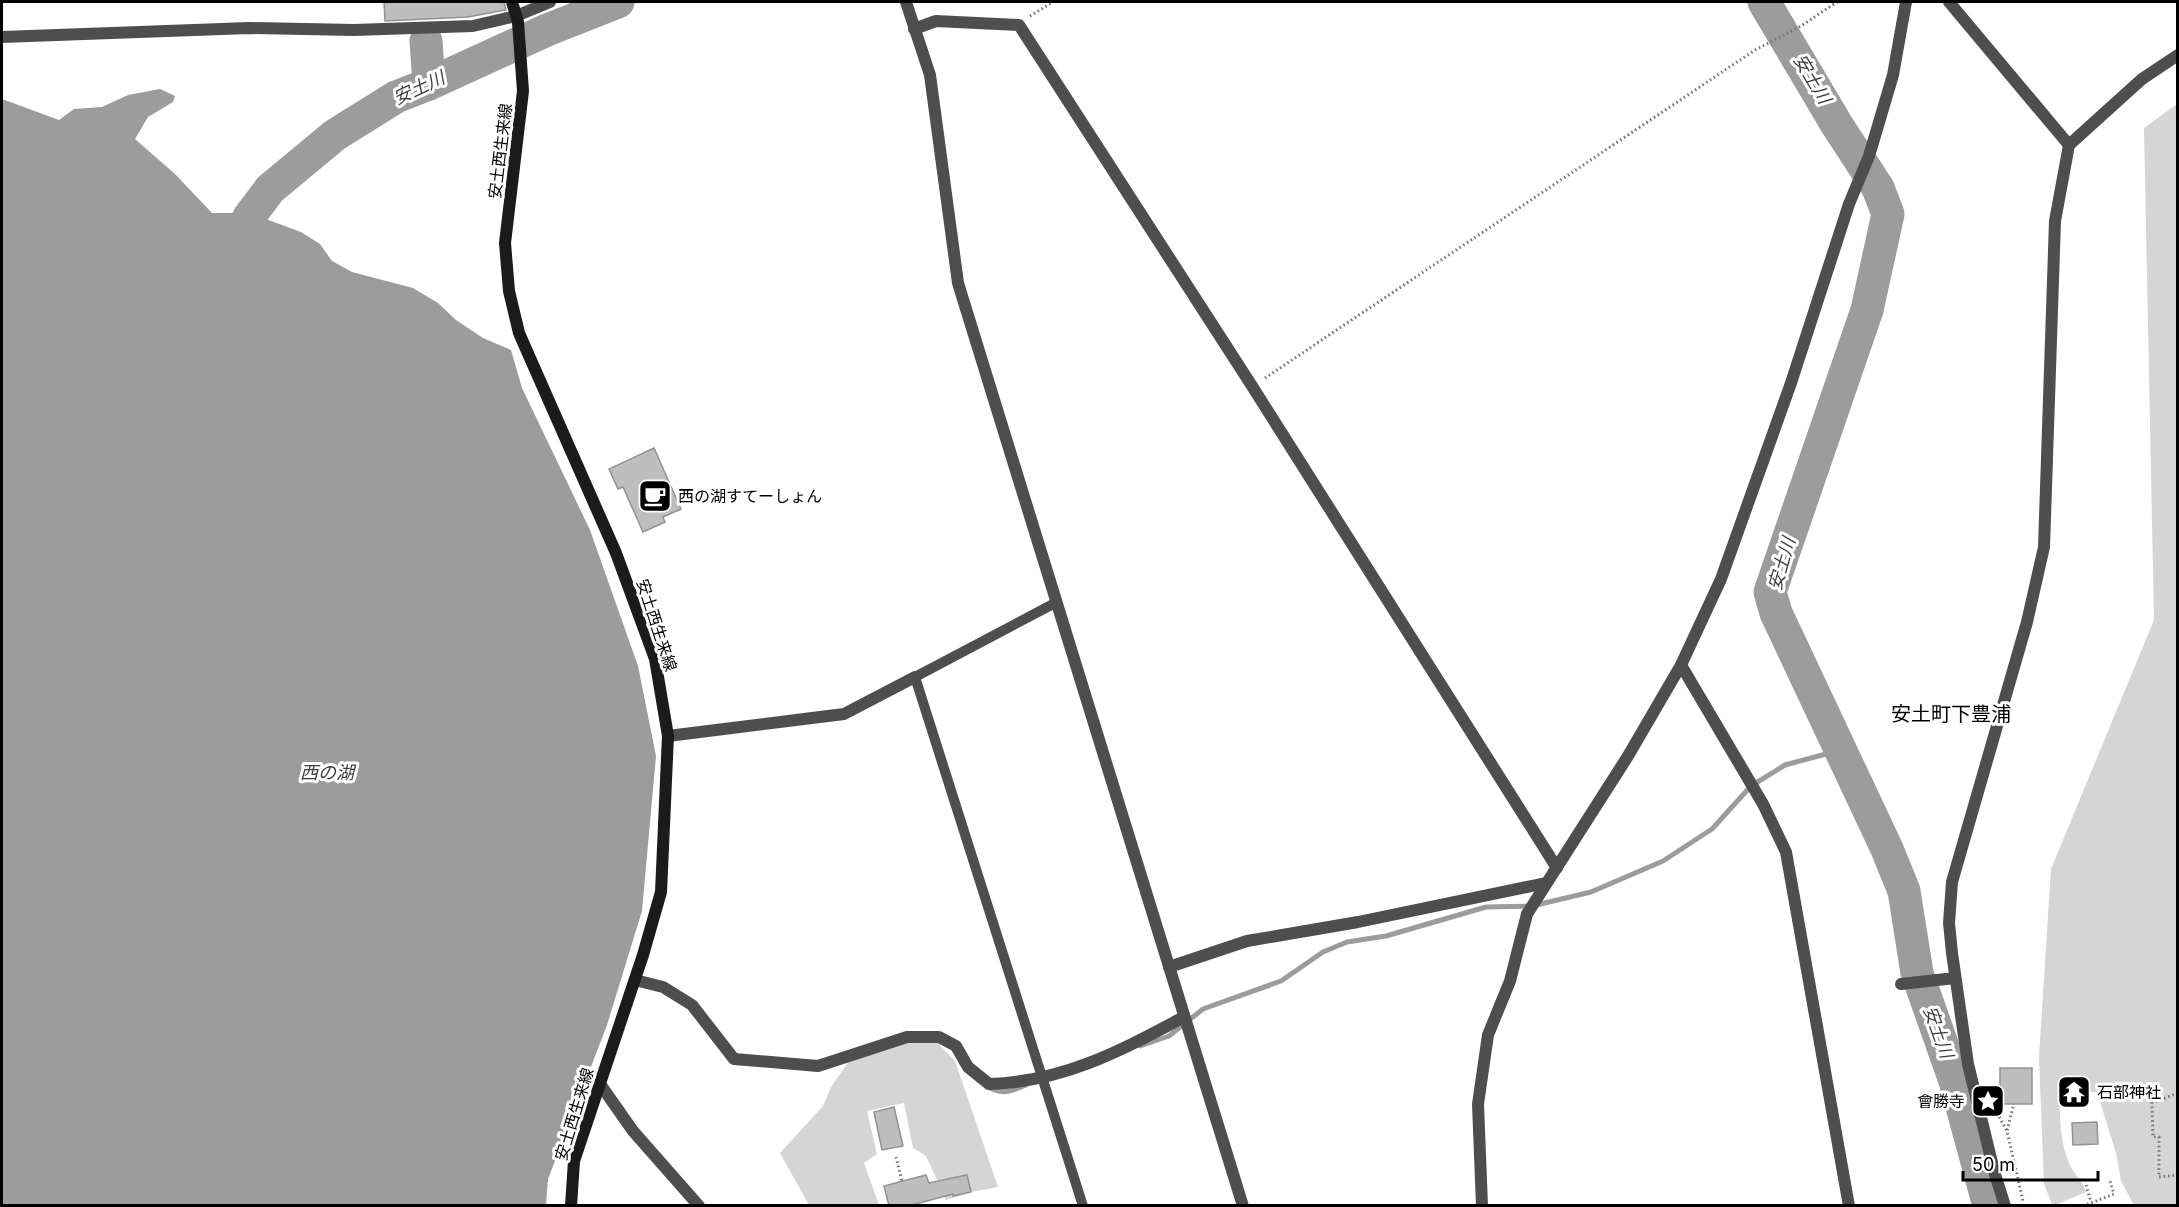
<svg xmlns="http://www.w3.org/2000/svg" width="2179" height="1207" font-family="Inter,'Noto Sans JP',sans-serif">
	<rect width="100%" height="100%" fill="#fff"/>
	<!-- green -->
	<g fill="#d5d5d5">
		<path d="M2177,104V1205H2134L2121,1181L2116,1153L2097,1092H2087L2085,1078L2063,1079L2060,1082C2060,1111 2058,1135 2069,1163C2073,1173 2083,1181 2086,1192L2055,1205L2052,1204L2044,1184L2039,1057L2051,869L2154,620L2144,128Z"/>
		<polygon points="936,1041 955,1061 998,1187 971,1192 946,1200 926,1156 913,1148 904,1103 867,1111 877,1154 864,1163 879,1205 809,1205 780,1153 823,1106 831,1087 849,1061 905,1042"/>
	</g>
	<!-- water -->
	<polygon fill="#9c9c9c" points="160,89 175,96 173,102 148,117 135,139 175,174 212,213 249,213 301,232 320,244 332,261 352,272 413,288 438,303 456,320 483,338 511,350 522,388 590,530 638,666 656,756 642,911 607,1025 548,1179 546,1205 2,1205 2,99 59,120 74,109 102,107 128,95"/>
	<g fill="none" stroke-linecap="round" stroke-linejoin="round">
		<!-- stream -->
		<g stroke="#9c9c9c" stroke-width="5">
			<polyline points="1140,1046 1169,1036 1203,1009 1281,981 1323,952 1347,942 1386,936 1486,907 1532,906 1591,892 1663,861 1712,829 1751,786 1785,765 1841,750"/>
			<path d="M987,1086C1001,1096 1012,1091 1026,1085"/>
		</g>
		<!-- river -->
		<g stroke="#9c9c9c" stroke-width="33">
			<polyline points="1764,2 1837,125 1878,188 1888,214 1867,310 1770,592 1776,613 1887,849 1904,891 1917,973 1955,1081 1989,1206"/>
			<polyline points="426,41 429,84"/>
			<polyline points="230,252 249,217 270,189 335,135 396,97 429,84 547,30 618,2"/>
		</g>
	</g>
	<!-- building -->
	<g fill="#bebebe" stroke="#929292" stroke-width="1.5">
		<polygon points="384,2 504,2 506,10 468,17 385,21"/>
		<polygon points="654,448 681,509 663,517 665,522 643,532 623,487 618,489 609,469"/>
		<rect x="2000" y="1068" width="32" height="36"/>
		<polygon points="2066,1084 2081,1084 2081,1099 2066,1100"/>
		<polygon points="894,1107 903,1146 882,1150 874,1112"/>
		<polygon points="2097,1122 2098,1144 2073,1145 2072,1123"/>
		<polygon points="926,1175 929,1183 967,1175 971,1192 953,1196 953,1194 908,1206 889,1206 884,1186"/>
	</g>
	<g fill="none" stroke-linecap="round" stroke-linejoin="round">
		<!-- path -->
		<g stroke="#707070" stroke-width="3" stroke-dasharray="1.5 3" stroke-linecap="butt">
			<polyline points="1030,16 1053,2"/>
			<polyline points="1265,378 1755,50 1801,26 1837,2"/>
			<polyline points="2178,1093 2152,1103 2153,1137 2159,1137 2159,1177 2178,1175"/>
			<polyline points="2013,1107 2007,1131 2023,1201"/>
			<polyline points="1997,1113 2007,1131"/>
			<polyline points="896,1157 902,1181"/>
			<polyline points="2086,1185 2091,1202"/>
			<polyline points="909,1205 909,1206"/>
			<polyline points="2083,1206 2114,1194 2110,1181"/>
		</g>
		<!-- service -->
		<polyline stroke="#4e4e4e" stroke-width="10" points="1057,602 915,677 1083,1206"/>
		<!-- minor -->
		<g stroke="#4e4e4e" stroke-width="12">
			<polyline points="906,2 930,75 958,283 1243,1206"/>
			<polyline points="1949,2 2069,145"/>
			<polyline points="914,29 936,21 1019,25 1252,386 1557,868"/>
			<polyline points="2,37 249,28 354,30 473,26 516,16 550,2"/>
			<polyline points="1681,665 1763,804 1786,852 1849,1206"/>
			<polyline points="668,736 844,714 915,677"/>
			<polyline points="1169,967 1247,941 1358,922 1546,883"/>
			<path d="M635,980L663,987L692,1005L734,1059L818,1066L907,1037H939L956,1046L968,1067L989,1084C1063,1082 1120,1051 1184,1017"/>
			<polyline points="1901,984 1955,978"/>
			<polyline points="600,1084 633,1131 699,1206"/>
			<polyline points="1482,1206 1478,1104 1488,1035 1510,981 1527,914 1628,756 1681,665 1721,579 1791,383 1849,204 1869,156 1893,75 1906,2"/>
			<polyline points="2005,1206 1994,1171 1968,1064 1952,953 1949,923 1952,882 2027,622 2044,547 2055,221 2069,145 2142,79 2178,55"/>
		</g>
		<!-- secondary -->
		<polyline stroke="#1b1b1b" stroke-width="12" points="512,2 518,22 523,91 505,243 509,291 519,333 616,553 655,659 668,736 661,892 643,955 574,1161 571,1206"/>
	</g>
	<!-- icons -->
	<defs>
		<g id="cafe-square" transform="scale(1.725)"><rect x="-9" y="-9" width="18" height="18" rx="4" fill="#000" stroke="#fff"/><path d="M-5.5-4.5H6V0H3Q3 3.5 0 3.5H-2.5Q-5.5 3.5-5.5 0ZM3-3.2v2h1.7v-2ZM-6 4.5H4V6H-6Z" fill="#fff"/></g>
		<g id="temple-square" transform="scale(1.725)"><rect x="-9" y="-9" width="18" height="18" rx="4" fill="#000" stroke="#fff"/><path d="M0-6L5-2H3V0L6.5 2.5H4V6H1.5V3h-3V6H-4V2.5H-6.5L-3 0V-2H-5Z" fill="#fff"/></g>
		<g id="sight-square" transform="scale(1.725)"><rect x="-9" y="-9" width="18" height="18" rx="4" fill="#000" stroke="#fff"/><path d="M0-6L1.8-2.2L6-1.7L2.9 1.2L3.7 5.4L0 3.3L-3.7 5.4L-2.9 1.2L-6-1.7L-1.8-2.2Z" fill="#fff"/></g>
	</defs>
	<g fill-rule="evenodd">
		<use href="#cafe-square" x="655" y="496"/>
		<use href="#temple-square" x="2074" y="1092"/>
		<use href="#sight-square" x="1988" y="1101"/>
	</g>
	<g text-anchor="middle" stroke-width="6" stroke-linejoin="round" paint-order="stroke">
		<!-- street labels -->
		<g font-size="16" fill="#000" stroke="#fff">
			<text transform="translate(500 151) rotate(-83)" y="6">安土西生来線</text>
			<text transform="translate(657 625) rotate(72)" y="6">安土西生来線</text>
			<text transform="translate(574 1114) rotate(-73)" y="6">安土西生来線</text>
		</g>
		<!-- poi labels -->
		<g font-size="16" fill="#000" stroke="#fff" text-anchor="start">
			<text x="678" y="502">西の湖すてーしょん</text>
			<text x="2097" y="1098">石部神社</text>
			<text x="1965" y="1107" text-anchor="end">會勝寺</text>
		</g>
		<!-- water labels -->
		<g font-size="18" font-style="italic" fill="#3d3d3d" stroke="#fff">
			<text transform="translate(1812 79) rotate(59)" y="6">安土川</text>
			<text transform="translate(419 88) rotate(-25)" y="6">安土川</text>
			<text transform="translate(1782 564) rotate(-74)" y="6">安土川</text>
			<text x="327" y="779">西の湖</text>
			<text transform="translate(1938 1032) rotate(70)" y="6">安土川</text>
		</g>
		<!-- quarter labels -->
		<g font-size="20" fill="#000" stroke="#fff">
			<text x="1951" y="721">安土町下豊浦</text>
		</g>
	</g>
	<!-- border -->
	<rect width="2179" height="1207" fill="none" stroke="#000000" stroke-width="6"/>
	<!-- scale -->
	<path d="M1963 1171v9h135v-9" fill="none" stroke="#000000" stroke-width="3"/>
	<text x="1972" y="1171" font-size="18" fill="#000000" stroke="#ffffff" stroke-width="4.5" paint-order="stroke">50 m</text>
</svg>
